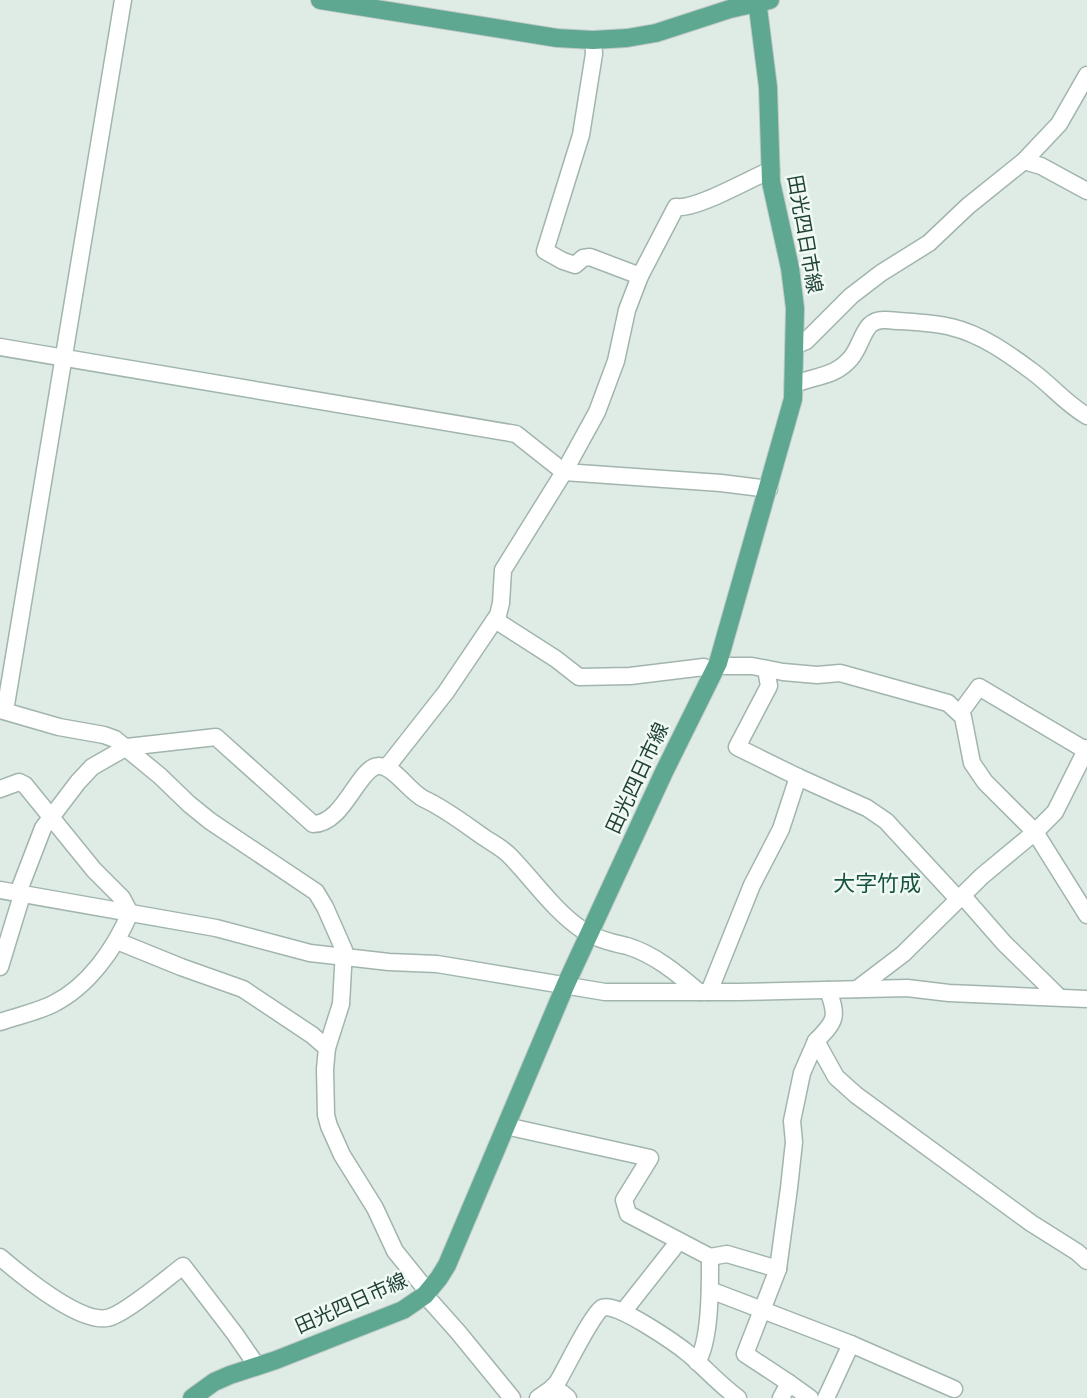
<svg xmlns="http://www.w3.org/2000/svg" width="1087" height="1398" font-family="'Noto Sans','Noto Sans JP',sans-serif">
	<rect width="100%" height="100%" fill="#dfece6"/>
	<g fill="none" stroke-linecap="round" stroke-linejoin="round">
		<!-- minor casing -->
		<g stroke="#a1b5ad" stroke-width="19">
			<g id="minor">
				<polyline points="593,40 594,54 581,135 545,251 563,261 575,265 583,258 590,257 640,276"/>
				<polyline points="1024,161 1041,166 1087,191"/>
				<polyline points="794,346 806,341 851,296 881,273 929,243 968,206 1024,161 1059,124 1087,75"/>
				<polyline points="0,347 516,434 564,472 721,483 769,489"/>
				<path d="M793,385C815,375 834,378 851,358C864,342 863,318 886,320C908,322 931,322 951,327C981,334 1009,354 1033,372C1052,386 1066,404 1087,416"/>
				<polyline points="495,620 556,659 579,677 630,676 704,667 713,672"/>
				<polyline points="718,663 725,666 752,666 783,672 817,675 840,673 948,703 963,717 972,763 985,782 1035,832 1087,915"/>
				<polyline points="0,710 59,727 104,735 115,739 160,776 189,804 210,821 316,892 325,907 344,950 341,1004 327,1048 325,1069 326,1115 329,1126 342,1155 375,1208 395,1251 428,1292"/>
				<polyline points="5,711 123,0"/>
				<polyline points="960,713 979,687 1087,751"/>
				<path d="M387,767L446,692L498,615L501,603L503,570L564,472L597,412L616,361L627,310L640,276L676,207C696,210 749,179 771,170"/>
				<polyline points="798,777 867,808 886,821 958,899"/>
				<path d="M0,789L19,782L25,785L94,870L122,898L130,913C115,948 89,986 53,1004C37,1012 17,1016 0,1022"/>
				<polyline points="0,890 216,928 310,953 389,962 437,964 605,992 738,992 907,988 949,993 1087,999"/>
				<path d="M18,893L43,828L78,782L92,767L127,747L216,737L313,824C344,824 358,768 378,766C393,764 409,792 424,799C446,809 466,825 485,838C494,844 504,849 511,857C535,882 555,912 584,931C596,939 613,943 627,946C654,954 678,974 699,992"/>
				<polyline points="962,895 1004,943 1059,997"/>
				<polyline points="117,941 181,967 243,989 312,1035 327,1048"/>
				<polyline points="0,967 22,895"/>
				<polyline points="857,989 903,954 982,876 1035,832 1055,812 1087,748"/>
				<path d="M828,990C838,1017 836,1021 816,1041L836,1077L856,1095L1031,1223L1077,1252L1087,1261"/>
				<polyline points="709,992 752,885 781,829 798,777 737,747 769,686 766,669"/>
				<path d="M506,1126L650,1158L624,1200L628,1214L710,1257C710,1284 711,1340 697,1362"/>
				<path d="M0,1257C21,1275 79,1323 107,1318C124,1315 167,1278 183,1266L235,1334L257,1366"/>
				<polyline points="710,1257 727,1254 778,1269"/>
				<polyline points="710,1290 851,1344 954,1389"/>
				<polyline points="425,1295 458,1332 512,1398"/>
				<polyline points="623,1312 679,1241"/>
				<polyline points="789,1383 745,1354 778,1269 789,1188 794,1142 792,1121 802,1073 816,1041"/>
				<polyline points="551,1389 562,1393 568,1398"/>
				<path d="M538,1398L551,1389L557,1383C566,1368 591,1316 602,1308C614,1300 678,1345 690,1355C706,1369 720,1385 738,1398"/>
				<polyline points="781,1398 789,1383 810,1398"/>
				<polyline points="826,1398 851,1344"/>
			</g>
		</g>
		<!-- major casing -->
		<g stroke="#c0c9c6" stroke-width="20">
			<g id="major">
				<polyline points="320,0 557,38 593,40 627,38 656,33 730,9 770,0"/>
				<polyline points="192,1398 214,1382 230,1375 276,1360 403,1310 425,1295 439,1278 447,1265 566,984 664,772 718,663 793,399 795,308 790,268 771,182 768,87 757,0"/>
			</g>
		</g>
		<!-- minor -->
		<use href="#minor" stroke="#fff" stroke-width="16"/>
		<!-- major -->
		<use href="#major" stroke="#5ea891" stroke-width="18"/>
	</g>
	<g text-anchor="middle" stroke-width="5" stroke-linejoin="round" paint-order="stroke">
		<!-- street labels -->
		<g font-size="20" fill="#1e3f34" stroke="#f0f9f4">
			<text transform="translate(805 234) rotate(80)" y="7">田光四日市線</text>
			<text transform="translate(637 778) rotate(-65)" y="7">田光四日市線</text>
			<text transform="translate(351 1303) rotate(-24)" y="7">田光四日市線</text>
		</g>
		<!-- quarter labels -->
		<g font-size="22" fill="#185341" stroke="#f0f9f4">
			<text x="877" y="891">大字竹成</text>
		</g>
	</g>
</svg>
